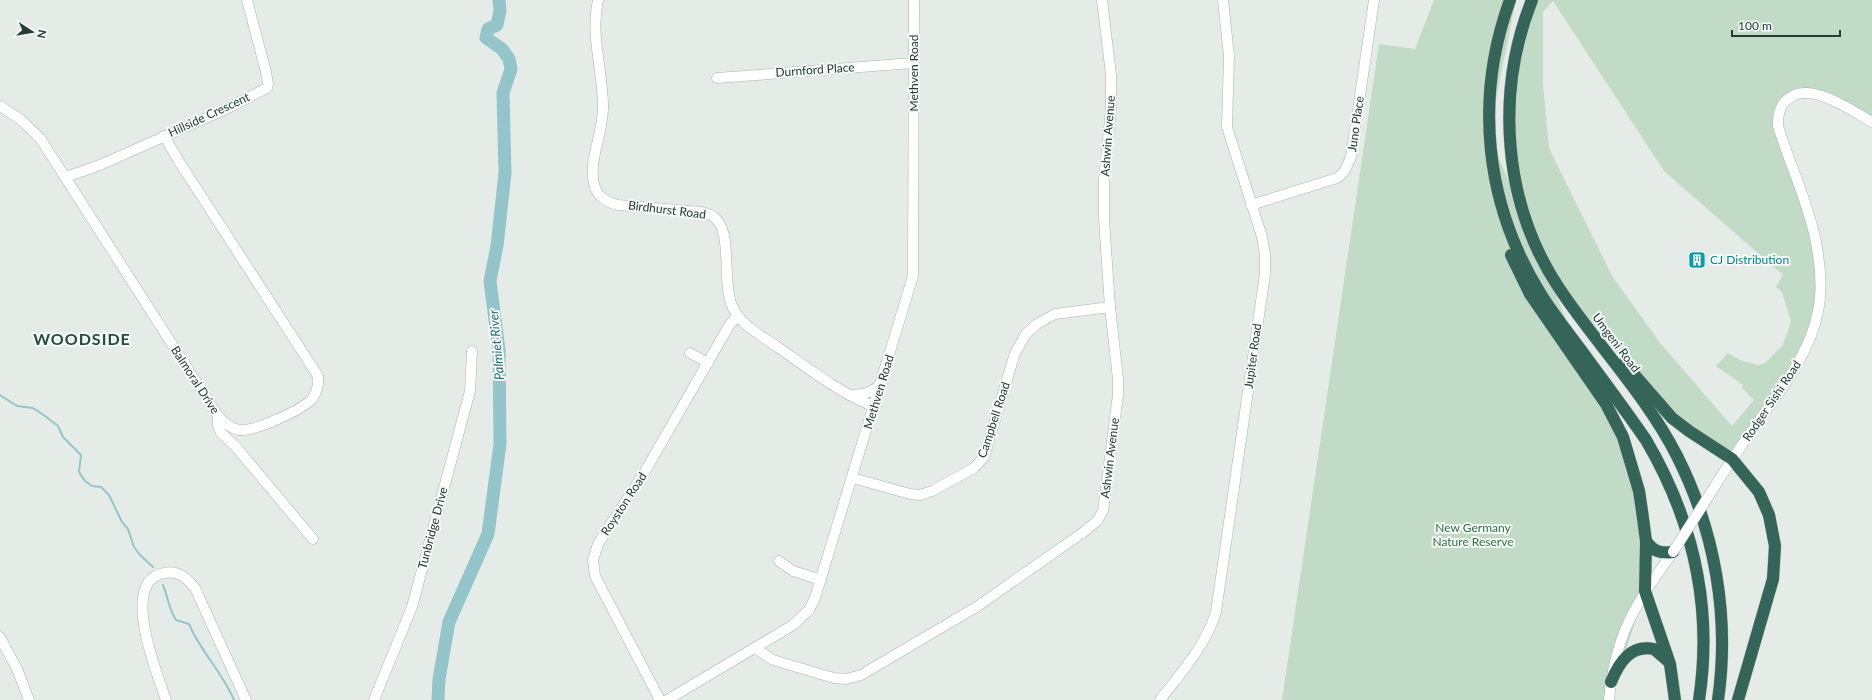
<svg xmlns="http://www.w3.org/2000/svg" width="1872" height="700" font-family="Lato,sans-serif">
	<rect width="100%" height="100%" fill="#e5ece8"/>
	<!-- green -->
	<g fill="#c1dbc6" fill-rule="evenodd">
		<polygon points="1434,0 1516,0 1489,134 1595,389 1632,462 1645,591 1610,700 1282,700 1379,44 1415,49"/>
		<path d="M1533,0H1872V121L1800,92L1776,117L1807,209L1818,272L1811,334L1732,458L1655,398L1577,307L1543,258L1522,201L1510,103ZM1553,1L1664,171L1783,275L1776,287L1782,292L1791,322L1783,345L1765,363L1758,365L1740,360L1728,353L1716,366L1743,385L1742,388L1754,400L1732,426L1661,344L1612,276L1549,148L1543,85V12Z"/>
	</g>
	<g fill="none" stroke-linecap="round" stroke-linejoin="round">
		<!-- stream -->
		<g stroke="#94c5ca" stroke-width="2">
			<polyline points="0,395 17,406 33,408 45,416 58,426 63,437 81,455 79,472 85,481 92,486 101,487 109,495 122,522 128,529 134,547 140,555 153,567"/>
			<path d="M163,585C168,597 169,610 176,620L189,624C200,651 223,673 234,700"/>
		</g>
		<!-- river -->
		<polyline stroke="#94c5ca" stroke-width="13" points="438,700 439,679 449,622 488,534 500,444 499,350 490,281 497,246 505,173 503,93 511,69 509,59 502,49 486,38 488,29 497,25 500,11 499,0"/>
		<!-- minor casing -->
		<g stroke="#a8b4af" stroke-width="11">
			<g id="minor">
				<path d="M598,0C590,35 603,71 603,106C604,131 588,161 594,184C597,197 606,202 618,205L701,212C707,213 713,215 717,220C732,237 722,282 732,306C735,312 739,318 744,323C754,332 768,340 779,348C809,369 840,393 875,407"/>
				<polyline points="717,78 913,63"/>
				<path d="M0,106L20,119L40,138L218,416C224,423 230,428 239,430C253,432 302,410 312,399C317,392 319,385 318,376L180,163L164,136"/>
				<polyline points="66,177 100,165 224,110 267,88 268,84 266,72 247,0"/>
				<polyline points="1251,205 1337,178 1344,172 1351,157 1374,0"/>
				<polyline points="690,353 708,363"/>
				<path d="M849,395C863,395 873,393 881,383"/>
				<polyline points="218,416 218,426 221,433 236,447 313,539"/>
				<polyline points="853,478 910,494 920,495 932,491 974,468 984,457 1015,353 1026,334 1037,324 1055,314 1110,307"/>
				<path d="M1715,486C1730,462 1746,439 1763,415C1785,384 1811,350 1818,311C1823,289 1820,264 1816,242C1808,202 1790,165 1778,126C1778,115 1779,106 1788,99C1809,80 1852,111 1872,122"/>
				<polyline points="779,561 793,571 821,580"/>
				<polyline points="0,637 17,669 29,700"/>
				<polyline points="755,648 773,660 834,678 847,679 861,675 978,606 1085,531 1097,521 1103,511 1118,395 1118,379 1110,307 1104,219 1104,179 1111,109 1111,75 1102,0"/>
				<path d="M166,700C157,673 119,581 164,573C178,570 187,578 195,588L246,700"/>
				<polyline points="374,700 412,607 470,391 472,351"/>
				<polyline points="660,700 595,576 593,560 598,544 644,473 730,324 738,316"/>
				<polyline points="667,700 793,625 809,610 815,598 913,276 914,0"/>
				<path d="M1160,700C1181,673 1206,645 1216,612L1265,274V254L1262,237L1227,127L1229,56L1223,0"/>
				<path d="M1609,700C1615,634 1635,605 1673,552"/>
			</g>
		</g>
		<!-- highway casing -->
		<g stroke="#c2c8c6" stroke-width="13">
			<g id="highway">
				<path d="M1510,0C1474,99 1485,203 1540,293C1553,314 1569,334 1584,354C1605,383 1626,411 1646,440C1693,520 1713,608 1699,700"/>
				<path d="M1532,0C1495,93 1503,204 1559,288C1597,345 1646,395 1677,456C1715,531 1730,617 1718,700"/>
				<polyline points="1511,255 1530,294 1606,404 1623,437 1639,491 1642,511 1646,541 1645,591 1670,664 1675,700"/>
				<polyline points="1624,363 1672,418 1689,431 1732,459 1759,492 1769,515 1775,546 1773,579 1738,700"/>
				<path d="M1646,541C1653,551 1660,554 1673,552"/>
				<path d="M1611,682C1619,662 1631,644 1654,649L1668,661"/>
			</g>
		</g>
		<!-- minor -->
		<use href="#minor" stroke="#fff" stroke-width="10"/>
		<!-- highway -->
		<use href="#highway" stroke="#356558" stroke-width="12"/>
		<!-- minor-bridge casing -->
		<g stroke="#a8b4af" stroke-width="11" stroke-linecap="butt">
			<polyline id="minor-bridge" points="1673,552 1715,486"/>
		</g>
		<!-- minor-bridge -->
		<use href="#minor-bridge" stroke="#fff" stroke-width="10"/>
	</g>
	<!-- icons -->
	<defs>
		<g id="building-square" transform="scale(0.9)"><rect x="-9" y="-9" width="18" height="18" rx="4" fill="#0f9aa8" stroke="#f5f9f7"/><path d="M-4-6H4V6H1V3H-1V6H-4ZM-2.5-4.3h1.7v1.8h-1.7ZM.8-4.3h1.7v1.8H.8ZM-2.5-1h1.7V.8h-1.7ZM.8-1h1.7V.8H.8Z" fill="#fff"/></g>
	</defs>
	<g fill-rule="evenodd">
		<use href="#building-square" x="1697" y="260"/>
	</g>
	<g text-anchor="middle" stroke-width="4" stroke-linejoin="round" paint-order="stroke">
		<!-- street labels -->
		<g font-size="12" fill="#263c35" stroke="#f5f9f7">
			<text transform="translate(815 70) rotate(-4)" y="4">Durnford Place</text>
			<text transform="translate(914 73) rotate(-90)" y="4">Methven Road</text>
			<text transform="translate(209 115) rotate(-25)" y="4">Hillside Crescent</text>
			<text transform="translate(1356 124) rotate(-82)" y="4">Juno Place</text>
			<text transform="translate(1108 136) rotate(-86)" y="4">Ashwin Avenue</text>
			<text transform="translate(667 210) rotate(7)" y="4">Birdhurst Road</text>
			<text transform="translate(1616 343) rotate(53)" y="4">Umgeni Road</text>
			<text transform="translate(1253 356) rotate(-82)" y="4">Jupiter Road</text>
			<text transform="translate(195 380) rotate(57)" y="4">Balmoral Drive</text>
			<text transform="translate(879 392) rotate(-73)" y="4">Methven Road</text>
			<text transform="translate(1772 401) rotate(-56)" y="4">Rodger Sishi Road</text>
			<text transform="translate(994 420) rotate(-72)" y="4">Campbell Road</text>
			<text transform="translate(1110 458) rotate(-83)" y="4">Ashwin Avenue</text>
			<text transform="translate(624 504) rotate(-57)" y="4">Royston Road</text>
			<text transform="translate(433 528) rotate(-75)" y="4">Tunbridge Drive</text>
		</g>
		<!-- culture labels -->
		<g font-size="12" fill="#0d838f" stroke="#f5f9f7" text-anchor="start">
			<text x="1710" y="264">CJ Distribution</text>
		</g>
		<!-- park labels -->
		<g font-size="12" fill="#356e48" stroke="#f5f9f7">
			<text x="1473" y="532">New Germany<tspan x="1473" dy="14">Nature Reserve</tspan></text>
		</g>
		<!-- water labels -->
		<g font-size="13" font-style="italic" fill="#276971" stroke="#f5f9f7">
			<text transform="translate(496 345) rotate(-95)" y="5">Palmiet River</text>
		</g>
		<!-- district labels -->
		<g font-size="16" font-weight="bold" letter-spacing="1" fill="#244c40" stroke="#f5f9f7">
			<text x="82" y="345">WOODSIDE</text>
		</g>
	</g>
	<!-- north arrow -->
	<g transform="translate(32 32) rotate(102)" stroke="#f5f9f7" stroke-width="3" paint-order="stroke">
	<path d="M0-3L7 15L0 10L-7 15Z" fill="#263c35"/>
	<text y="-6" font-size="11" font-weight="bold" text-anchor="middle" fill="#263c35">N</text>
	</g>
	<!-- scale -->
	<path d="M1732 30v6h108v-6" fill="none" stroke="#263c35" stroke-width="2"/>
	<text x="1738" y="30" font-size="12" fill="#263c35" stroke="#f5f9f7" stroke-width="3" paint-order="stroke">100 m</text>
</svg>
